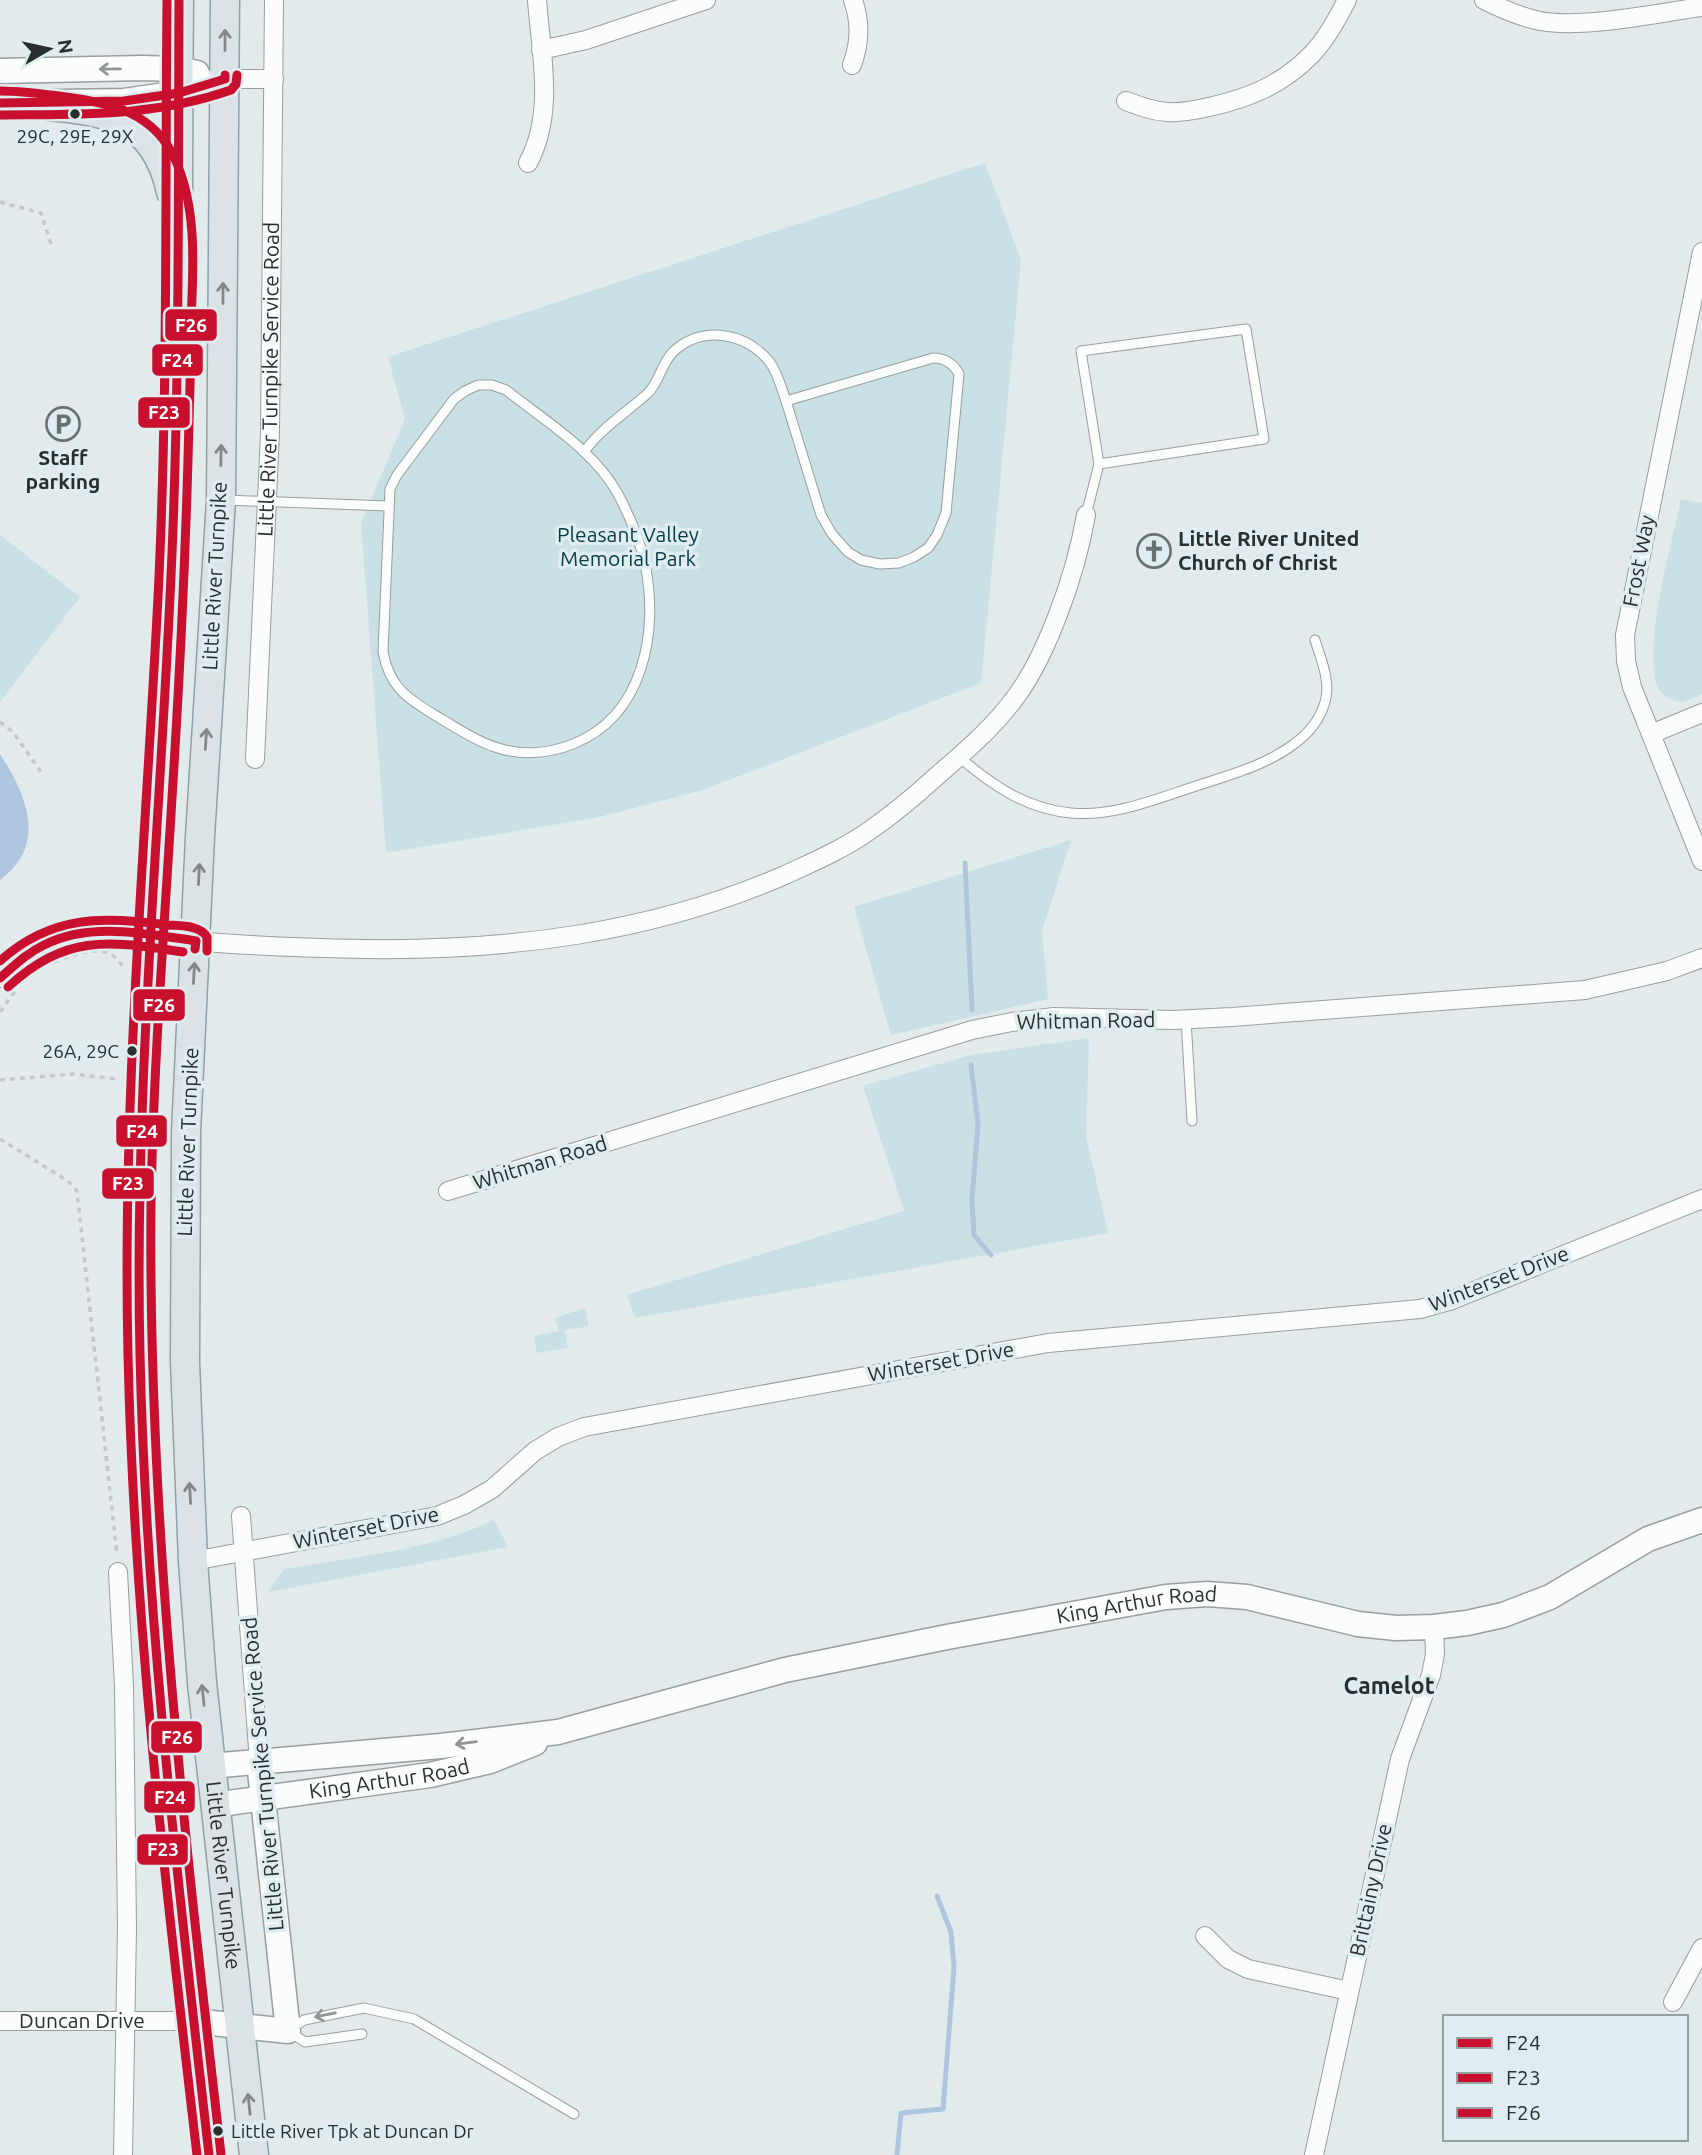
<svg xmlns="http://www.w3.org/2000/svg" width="1702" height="2155" font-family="Ubuntu,sans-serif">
	<rect width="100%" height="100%" fill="#e3eaec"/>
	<!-- green -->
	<g fill="#c9e0e5">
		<polygon points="985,163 1021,260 981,683 703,790 595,818 386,853 361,523 405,419 388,357"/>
		<path d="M1681,499L1702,503V694C1694,697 1685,703 1677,701C1668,700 1660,693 1657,685C1643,642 1672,545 1681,499Z"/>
		<polygon points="0,535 80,597 0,702"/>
		<polygon points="1071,840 1042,931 1048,999 891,1035 854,907"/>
		<polygon points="1089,1038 1086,1136 1108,1233 635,1318 627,1295 904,1211 863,1086 971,1055"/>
		<polygon points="585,1308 589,1326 565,1330 568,1348 537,1353 534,1336 559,1331 555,1318"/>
		<path d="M494,1520L508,1547L268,1592L284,1569C354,1557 429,1551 494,1520Z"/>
	</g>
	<!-- water -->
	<path fill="#aec7de" d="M0,754C27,796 48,844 0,880Z"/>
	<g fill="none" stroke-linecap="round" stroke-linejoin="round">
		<!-- stream -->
		<g stroke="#aec7de" stroke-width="5">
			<polyline points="965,863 972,1010"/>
			<polyline points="971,1065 978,1124 972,1200 974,1235 991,1255"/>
			<polyline points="897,2155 901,2113 943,2109 954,1967 951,1932 937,1896"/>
		</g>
		<!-- lane casing -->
		<g stroke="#989e9f" stroke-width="11">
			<g id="lane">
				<path d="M933,358C945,358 953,363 959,374L946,513L937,535L928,548L914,557L899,563L880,564L861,560L848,552L832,534L821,515L786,401Z"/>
				<path d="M478,385H492L506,390C545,421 594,450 618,494C629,515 640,540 645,564C659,631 644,716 573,744C548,754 520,756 495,747C476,741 460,730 443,720C412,701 390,691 383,652L390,489L397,475L454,399L465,391Z"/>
				<path d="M584,452C601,428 626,413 648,393C659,383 661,364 673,352C702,325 744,332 769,361C778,373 781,387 786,401"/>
				<polyline points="225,500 388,506"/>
				<polyline points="1086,515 1099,464 1264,439 1246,329 1081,351 1099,464"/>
				<path d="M959,757C992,785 1026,809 1071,813C1114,817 1156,799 1196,786C1229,775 1265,766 1294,744C1308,734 1320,719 1325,702C1331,682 1321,659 1315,640"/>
				<polyline points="1186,1019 1192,1121"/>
				<polyline points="362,2034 305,2042 288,2031 304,2020 364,2008 414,2019 574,2114"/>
			</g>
		</g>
		<!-- street casing -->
		<g stroke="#989e9f" stroke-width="20">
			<g id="street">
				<path d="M1484,0C1502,9 1520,17 1540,21C1584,29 1656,13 1702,7"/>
				<polyline points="541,50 586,40 706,0"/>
				<path d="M852,65C860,43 861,23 853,0"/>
				<polyline points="225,79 274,79"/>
				<path d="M1126,101C1139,106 1152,111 1167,112C1181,113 1196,110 1209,107C1250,98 1283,84 1312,54C1327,38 1337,19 1347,0"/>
				<path d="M528,163C555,113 541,54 537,0"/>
				<polyline points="1702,252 1625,635 1626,661 1632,687 1702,861"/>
				<polyline points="1651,734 1702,713"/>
				<path id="s1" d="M255,759L270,433L274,0"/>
				<path d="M0,978C21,956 47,939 78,932C110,925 161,937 194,941C250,946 308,948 364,949C509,951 652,933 785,875C813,862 841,850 866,833C891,816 915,796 938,775C962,754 987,733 1008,707C1046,662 1076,573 1086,515"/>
				<polyline points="448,1191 972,1030 1012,1022 1054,1017 1173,1020 1232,1017 1585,990 1667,971 1702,958"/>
				<polyline points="241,1516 259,1762"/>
				<polyline points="193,1561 437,1516 464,1505 492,1489 535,1451 558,1437 584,1427 1048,1343 1420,1309 1452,1300 1702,1199"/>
				<polyline points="118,1572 124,1686 127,1928 123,2155"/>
				<polyline points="1205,1936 1228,1959 1248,1969 1349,1991"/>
				<polyline points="1673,2002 1702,1948"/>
				<path id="s2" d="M0,2021H193"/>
				<polyline points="1314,2155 1400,1759 1431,1675 1435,1654 1434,1627"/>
			</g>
		</g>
		<!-- secondary casing -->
		<g stroke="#989e9f" stroke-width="27">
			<g id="secondary">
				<polyline points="0,71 142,68 178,69 197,73"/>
				<polyline points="0,103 124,101 179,93 225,79"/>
				<path id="s3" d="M210,1766L441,1746L558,1732L785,1670L947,1637L1166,1597L1207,1594L1247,1597L1358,1624L1396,1628L1434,1627L1467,1623L1503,1615L1550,1597L1648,1539L1702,1520"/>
				<path id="s4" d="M214,1805L430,1775L490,1761L535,1743"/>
				<polyline points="193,2021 288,2031 259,1762"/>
			</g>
		</g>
		<!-- primary casing -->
		<g stroke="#92a1a8" stroke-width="31">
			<g id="primary">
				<path d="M179,0C177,199 180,398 170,597C157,849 134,1102 140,1355C146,1623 179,1889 209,2155"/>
				<path id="s5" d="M225,0L221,500L200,837L186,1133L185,1362L193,1561L202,1683L254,2155"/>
				<path d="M21,103C93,112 152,106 171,192"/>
			</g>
		</g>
		<!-- path -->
		<g stroke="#c4c8c8" stroke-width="3.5" stroke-dasharray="5 5" stroke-linecap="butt">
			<polyline points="0,202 41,213 51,244"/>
			<polyline points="0,722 13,732 41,772"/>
			<path d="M54,962C69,956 94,946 110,954C115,956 119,962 123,966"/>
			<polyline points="0,1012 15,991"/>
			<polyline points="0,1080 73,1074 117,1079"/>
			<polyline points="0,1139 68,1181 77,1191 117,1555"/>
		</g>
		<!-- lane -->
		<use href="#lane" stroke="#fbfcfc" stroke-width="9"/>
		<!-- street -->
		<use href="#street" stroke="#fbfcfc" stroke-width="18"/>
		<!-- secondary -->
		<use href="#secondary" stroke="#fbfcfc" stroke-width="24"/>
		<!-- primary -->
		<use href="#primary" stroke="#dbe3e6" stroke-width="28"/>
		<!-- bus-1 casing -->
		<g stroke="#dfedf0" stroke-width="14">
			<g id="bus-1">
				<path d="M179,0C178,199 180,398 170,597C158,849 134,1102 140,1355C146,1623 179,1889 209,2155"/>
				<polyline points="0,103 124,101 179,93 225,79 225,75"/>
				<path d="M0,978C14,966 27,953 44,945C90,921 147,934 196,941L195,949"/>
			</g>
		</g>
		<!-- bus-2 casing -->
		<g stroke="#dfedf0" stroke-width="14">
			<g id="bus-2">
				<path d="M167,0C165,199 168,398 158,597C145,849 122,1102 128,1355C134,1623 166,1889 197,2155"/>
				<path d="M0,115C80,114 154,117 231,90L236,84L237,75"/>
				<path d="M8,987C68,933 108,941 183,952"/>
			</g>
		</g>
		<!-- bus-3 casing -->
		<g stroke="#dfedf0" stroke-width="14">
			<g id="bus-3">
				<path d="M0,91C22,91 44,94 66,97C112,103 154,113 175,159C198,210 193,269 191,323C191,356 190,389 189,422C186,548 180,673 172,798C164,934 153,1070 151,1206C148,1524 185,1839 221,2154"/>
				<path d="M0,961C51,915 103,916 168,925C181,926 200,925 207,937V951"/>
			</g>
		</g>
		<!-- bus-1 -->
		<use href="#bus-1" stroke="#c8102e" stroke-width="9"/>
		<!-- bus-2 -->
		<use href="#bus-2" stroke="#c8102e" stroke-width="9"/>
		<!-- bus-3 -->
		<use href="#bus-3" stroke="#c8102e" stroke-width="9"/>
	</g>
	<!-- one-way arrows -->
	<defs><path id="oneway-shaft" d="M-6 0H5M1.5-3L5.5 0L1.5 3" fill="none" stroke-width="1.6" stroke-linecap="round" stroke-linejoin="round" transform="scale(1.75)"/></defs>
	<g stroke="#82888a">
		<use href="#oneway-shaft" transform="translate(225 40) rotate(-90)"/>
		<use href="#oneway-shaft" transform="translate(223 293) rotate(-90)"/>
		<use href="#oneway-shaft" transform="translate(221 455) rotate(-89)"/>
		<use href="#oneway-shaft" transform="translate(206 739) rotate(-86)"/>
		<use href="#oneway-shaft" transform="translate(199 874) rotate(-87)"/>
		<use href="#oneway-shaft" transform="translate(194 973) rotate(-87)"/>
		<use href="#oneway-shaft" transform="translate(190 1493) rotate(-93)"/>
		<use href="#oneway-shaft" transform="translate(203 1695) rotate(-96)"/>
		<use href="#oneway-shaft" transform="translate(249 2104) rotate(-96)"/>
	</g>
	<g stroke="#929596">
		<use href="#oneway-shaft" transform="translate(110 69) rotate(179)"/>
		<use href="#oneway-shaft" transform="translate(466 1743) rotate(173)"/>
		<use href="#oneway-shaft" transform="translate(325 2015) rotate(169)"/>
	</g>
	<!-- icons -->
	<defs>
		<g id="parking-ring" transform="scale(1.75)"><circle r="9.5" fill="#dfedf0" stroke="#6a7071" stroke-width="1.5"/><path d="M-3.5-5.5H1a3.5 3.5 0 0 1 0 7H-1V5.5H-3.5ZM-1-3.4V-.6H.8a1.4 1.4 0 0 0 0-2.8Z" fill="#6a7071"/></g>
		<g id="church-ring" transform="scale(1.75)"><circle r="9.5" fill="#dfedf0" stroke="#6a7071" stroke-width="1.5"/><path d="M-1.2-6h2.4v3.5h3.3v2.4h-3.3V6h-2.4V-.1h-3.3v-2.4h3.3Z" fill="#6a7071"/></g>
	</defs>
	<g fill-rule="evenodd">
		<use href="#parking-ring" x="63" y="424"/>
		<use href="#church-ring" x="1154" y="551"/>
	</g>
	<!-- markers -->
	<g fill="#292e2f" stroke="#dfedf0" stroke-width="2.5">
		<circle cx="75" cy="114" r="6"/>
		<circle cx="132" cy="1051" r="6"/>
		<circle cx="218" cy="2131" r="6"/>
	</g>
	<g text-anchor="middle" stroke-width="7" stroke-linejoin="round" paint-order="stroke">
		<!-- bus labels -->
		<g font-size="19" fill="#292e2f" stroke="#dfedf0">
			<text x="75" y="143">29C, 29E, 29X</text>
			<text x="119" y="1058" text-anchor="end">26A, 29C</text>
			<text x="231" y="2138" text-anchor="start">Little River Tpk at Duncan Dr</text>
		</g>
		<!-- street labels -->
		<g font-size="21" fill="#292e2f" stroke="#dfedf0">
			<text dy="7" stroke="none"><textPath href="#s1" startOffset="380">Little River Turnpike Service Road</textPath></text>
			<text transform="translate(1639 561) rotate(-79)" y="7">Frost Way</text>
			<text transform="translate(215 576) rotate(-87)" y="7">Little River Turnpike</text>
			<text transform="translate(1086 1021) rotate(-1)" y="7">Whitman Road</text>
			<text transform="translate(188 1142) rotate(-88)" y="7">Little River Turnpike</text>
			<text transform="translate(540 1163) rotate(-17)" y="7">Whitman Road</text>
			<text transform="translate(1499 1279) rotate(-21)" y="7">Winterset Drive</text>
			<text transform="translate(941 1362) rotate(-10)" y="7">Winterset Drive</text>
			<text transform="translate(366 1528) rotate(-11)" y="7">Winterset Drive</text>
			<text dy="7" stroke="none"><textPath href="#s3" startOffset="943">King Arthur Road</textPath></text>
			<text transform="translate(263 1774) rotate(-95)" y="7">Little River Turnpike Service Road</text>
			<text dy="7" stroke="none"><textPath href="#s4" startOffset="177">King Arthur Road</textPath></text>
			<text dy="7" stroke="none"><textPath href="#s5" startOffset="1878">Little River Turnpike</textPath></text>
			<text transform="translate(1371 1890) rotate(-78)" y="7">Brittainy Drive</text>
			<text dy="7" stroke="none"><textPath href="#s2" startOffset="82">Duncan Drive</textPath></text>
		</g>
		<!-- poi labels -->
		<g font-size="21" font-weight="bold" fill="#292e2f" stroke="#dfedf0">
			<text x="63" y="465">Staff<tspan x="63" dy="24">parking</tspan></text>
			<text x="1178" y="546" text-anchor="start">Little River United<tspan x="1178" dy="24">Church of Christ</tspan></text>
		</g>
		<!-- park labels -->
		<g font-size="21" fill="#053b43" stroke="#dfedf0">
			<text x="628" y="542">Pleasant Valley<tspan x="628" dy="24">Memorial Park</tspan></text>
		</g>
		<!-- neighbourhood labels -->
		<g font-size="23" font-weight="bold" fill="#292e2f" stroke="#dfedf0">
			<text x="1389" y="1694">Camelot</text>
		</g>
	</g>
	<g stroke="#dfedf0" stroke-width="2.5">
		<rect x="164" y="308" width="54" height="34" rx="7" fill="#c8102e"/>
		<rect x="151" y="343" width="53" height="34" rx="7" fill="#c8102e"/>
		<rect x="137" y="396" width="54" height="33" rx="7" fill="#c8102e"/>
		<rect x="132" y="988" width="54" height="34" rx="7" fill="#c8102e"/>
		<rect x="115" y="1114" width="53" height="34" rx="7" fill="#c8102e"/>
		<rect x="101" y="1167" width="54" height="33" rx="7" fill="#c8102e"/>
		<rect x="150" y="1720" width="53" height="34" rx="7" fill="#c8102e"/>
		<rect x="143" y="1780" width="53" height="34" rx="7" fill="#c8102e"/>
		<rect x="136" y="1833" width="53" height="33" rx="7" fill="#c8102e"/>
	</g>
	<g font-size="19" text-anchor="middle" font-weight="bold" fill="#fff">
		<text x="191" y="332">F26</text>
		<text x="177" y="367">F24</text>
		<text x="164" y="419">F23</text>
		<text x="159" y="1012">F26</text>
		<text x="142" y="1138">F24</text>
		<text x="128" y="1190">F23</text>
		<text x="177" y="1744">F26</text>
		<text x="170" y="1804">F24</text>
		<text x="163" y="1856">F23</text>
	</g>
	<!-- legend -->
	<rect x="1443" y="2015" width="245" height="126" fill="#dfedf0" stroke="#96a1a3" stroke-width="2"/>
	<rect x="1457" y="2038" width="35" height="10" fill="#c8102e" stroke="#96a1a3" stroke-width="2"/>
	<text x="1506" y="2050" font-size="21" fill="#292e2f">F24</text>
	<rect x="1457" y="2073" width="35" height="10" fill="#c8102e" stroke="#96a1a3" stroke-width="2"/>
	<text x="1506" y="2085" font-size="21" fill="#292e2f">F23</text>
	<rect x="1457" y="2108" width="35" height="10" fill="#c8102e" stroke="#96a1a3" stroke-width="2"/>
	<text x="1506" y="2120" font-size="21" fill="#292e2f">F26</text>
	<!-- north arrow -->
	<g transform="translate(49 49) rotate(81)" stroke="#dfedf0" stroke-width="5" paint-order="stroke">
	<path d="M0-5L12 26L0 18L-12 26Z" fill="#292e2f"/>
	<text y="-10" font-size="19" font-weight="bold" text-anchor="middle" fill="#292e2f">N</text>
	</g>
</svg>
